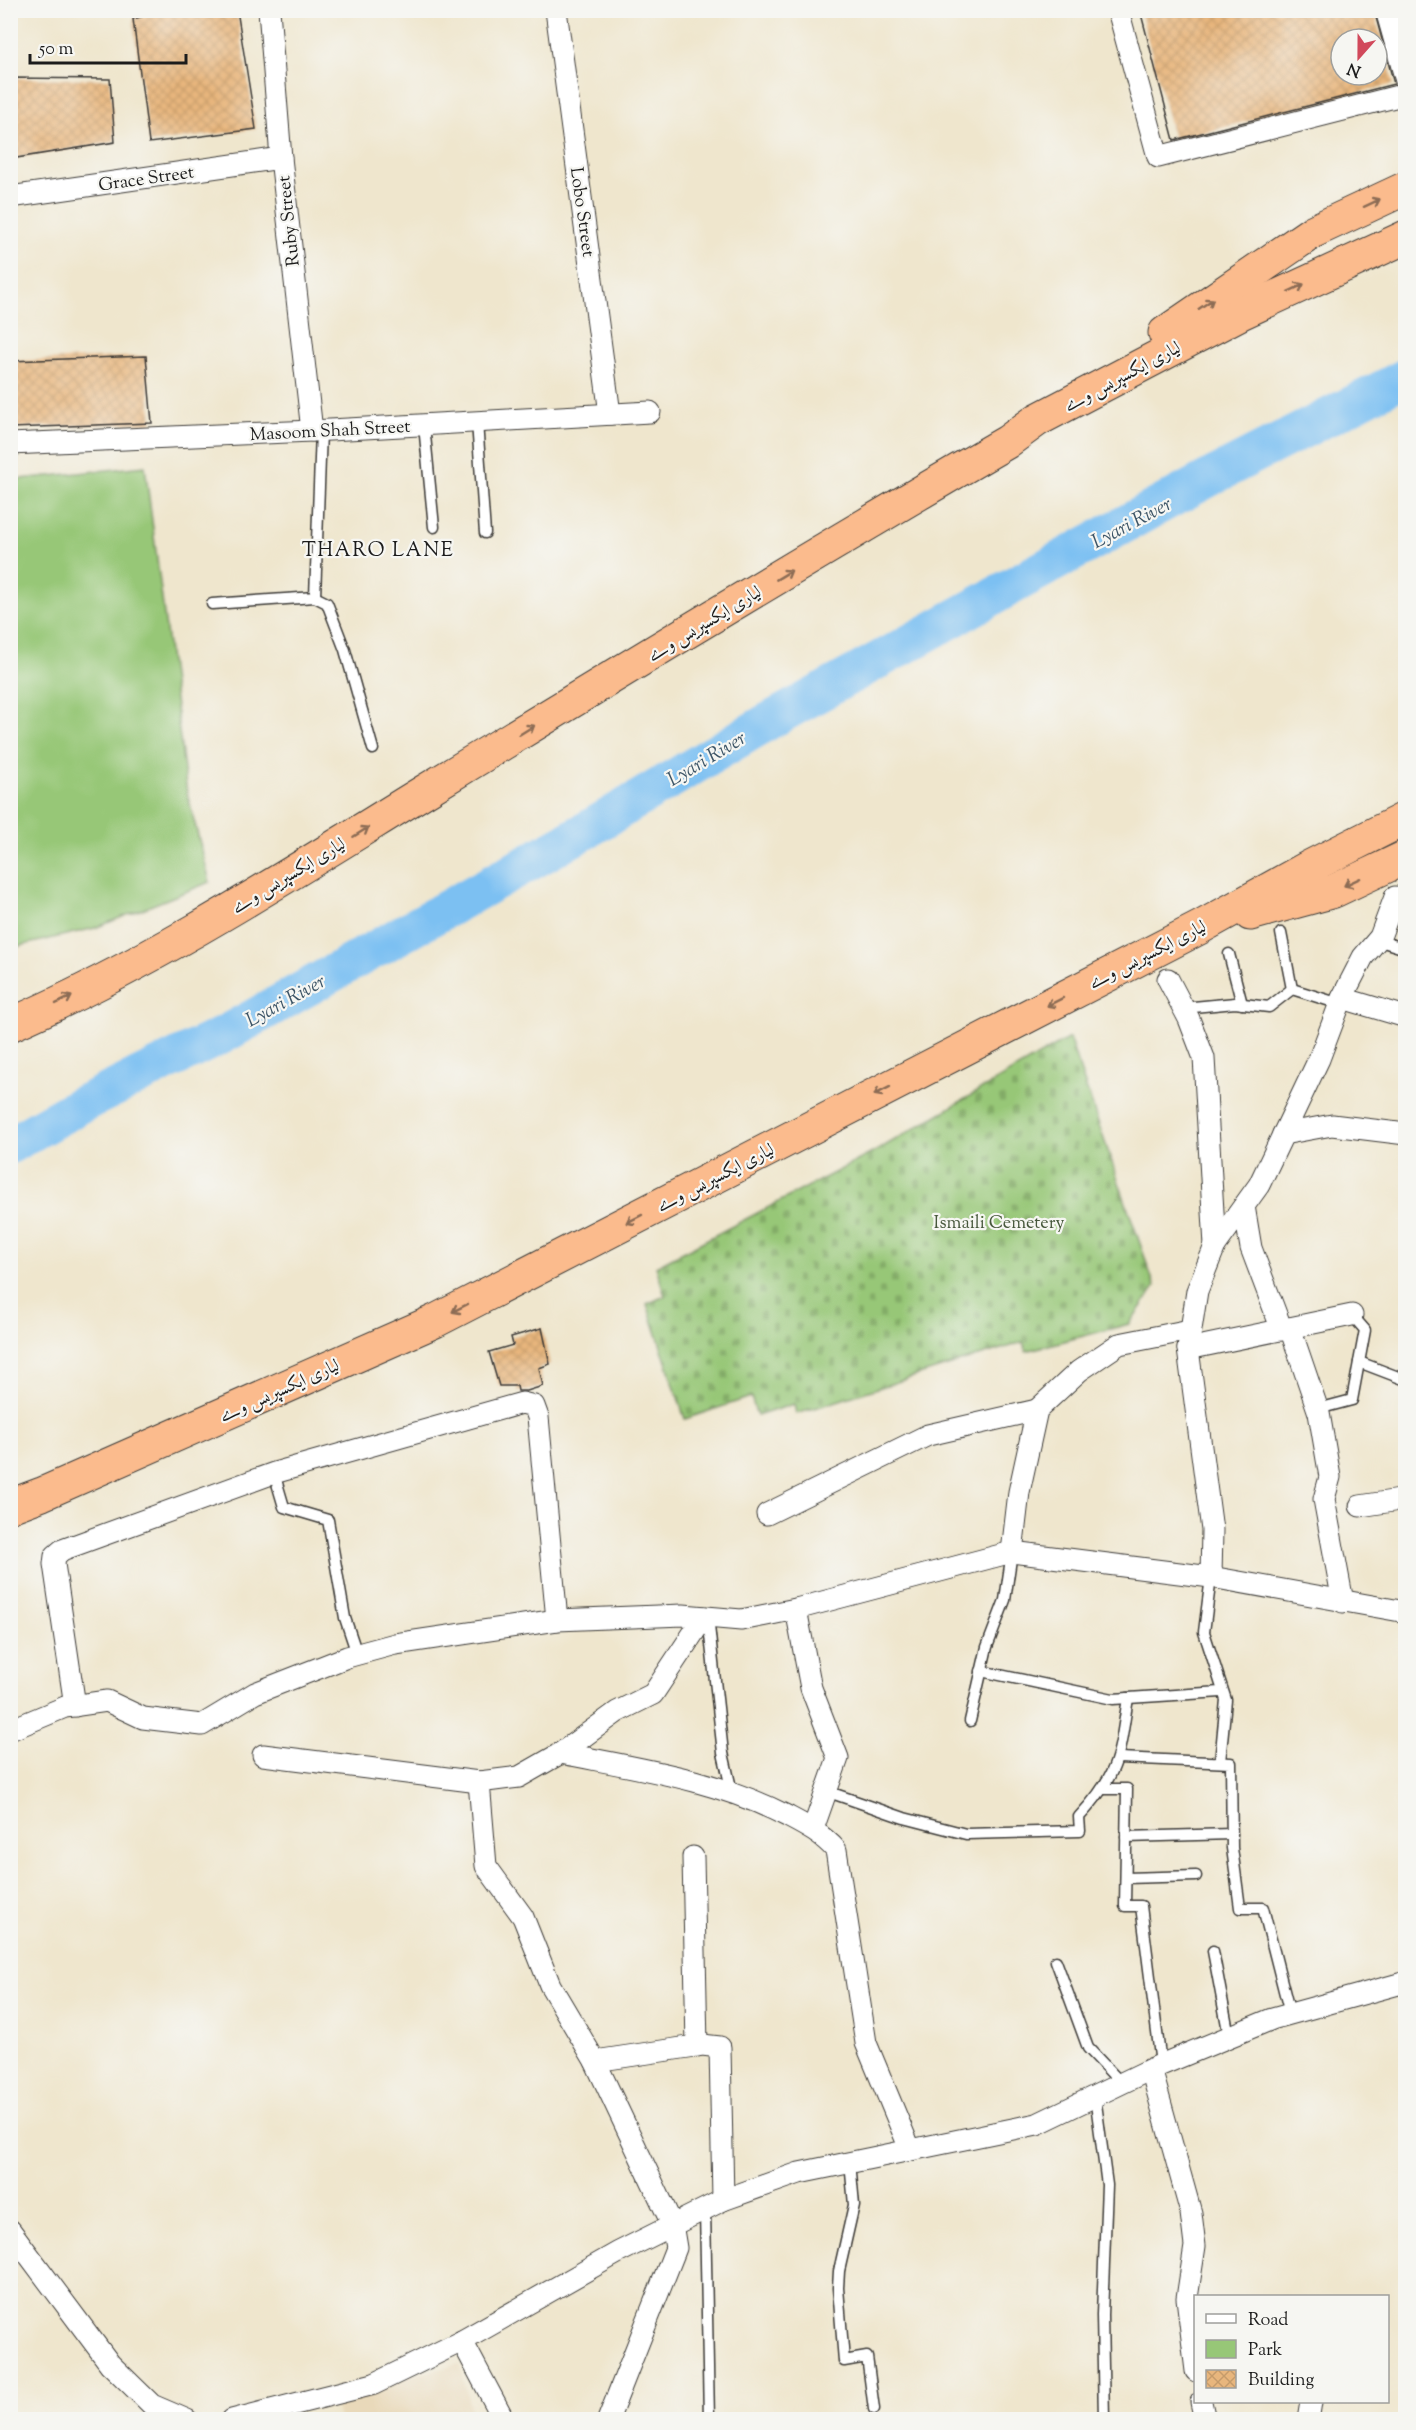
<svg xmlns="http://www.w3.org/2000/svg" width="1416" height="2430" font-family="'Sorts Mill Goudy',Amiri,serif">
	<defs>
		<pattern id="cemetery-stones" width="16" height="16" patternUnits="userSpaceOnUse" patternTransform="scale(1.5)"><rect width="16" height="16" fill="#97c777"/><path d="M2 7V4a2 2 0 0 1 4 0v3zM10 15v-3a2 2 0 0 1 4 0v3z" fill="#82aa66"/></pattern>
		<pattern id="building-cross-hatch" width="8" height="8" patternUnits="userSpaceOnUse" patternTransform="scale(1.5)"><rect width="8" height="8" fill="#e8b67d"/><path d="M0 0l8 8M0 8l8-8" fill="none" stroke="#c69c6b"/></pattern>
	</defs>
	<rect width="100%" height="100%" fill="#f6f6f2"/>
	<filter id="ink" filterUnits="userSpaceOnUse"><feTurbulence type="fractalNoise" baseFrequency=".0167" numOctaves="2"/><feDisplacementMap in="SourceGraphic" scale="12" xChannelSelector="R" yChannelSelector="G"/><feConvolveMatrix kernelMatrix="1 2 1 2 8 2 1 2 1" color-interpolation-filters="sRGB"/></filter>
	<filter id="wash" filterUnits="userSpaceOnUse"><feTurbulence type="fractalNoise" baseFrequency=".008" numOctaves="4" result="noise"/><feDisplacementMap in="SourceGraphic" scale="24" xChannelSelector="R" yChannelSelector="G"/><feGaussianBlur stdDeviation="1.35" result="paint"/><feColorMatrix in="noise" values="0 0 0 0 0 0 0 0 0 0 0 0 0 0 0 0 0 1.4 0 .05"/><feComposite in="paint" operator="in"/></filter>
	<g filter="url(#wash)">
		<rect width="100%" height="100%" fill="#efe6cd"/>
		<!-- built -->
		<polygon fill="#e9d9ba" points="460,2364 473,2419 339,2419 333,2394"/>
		<!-- cemetery -->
		<polygon fill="url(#cemetery-stones)" stroke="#5a724a" stroke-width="1.5" points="1069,1038 1155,1287 1129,1324 1026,1351 1023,1342 796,1414 794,1404 757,1416 751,1397 685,1419 647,1304 665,1296 656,1266 876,1151"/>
		<!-- park -->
		<polygon fill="#97c777" stroke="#5a724a" stroke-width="1.5" points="145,466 187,793 210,882 95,928 11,948 11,480"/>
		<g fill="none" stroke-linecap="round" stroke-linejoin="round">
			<!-- river -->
			<polyline stroke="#7bc0f2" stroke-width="38" points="10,1145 80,1105 221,1036 585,831 769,721 1023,580 1213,476 1406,377"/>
		</g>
		<g id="blocks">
			<!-- building -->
			<g fill="url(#building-cross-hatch)" fill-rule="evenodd">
				<polygon points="166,10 237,10 256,129 149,143 133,19"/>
				<path d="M1140,10H1374L1394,84L1174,140ZM1341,39H1377V75H1341Z"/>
				<polygon points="10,78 110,79 115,142 10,159"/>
				<polygon points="146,356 152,423 10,428 10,361"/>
				<polygon points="542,1328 550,1364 539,1368 543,1386 527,1391 518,1391 517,1386 499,1386 489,1352 513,1345 511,1337"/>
			</g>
		</g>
	</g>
	<g filter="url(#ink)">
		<use href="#blocks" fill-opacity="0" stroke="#3c3a37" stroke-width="1.5"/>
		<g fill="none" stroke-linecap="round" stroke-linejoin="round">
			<!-- lane casing -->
			<g stroke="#3c3a37" stroke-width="13">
				<g id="lane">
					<polyline points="477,422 485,533"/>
					<polyline points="424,425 434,527"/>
					<polyline points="315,597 327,603 345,650 373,749"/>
					<polyline points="212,604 315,597 321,431"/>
					<polyline points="1281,933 1292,989"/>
					<polyline points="1377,940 1406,949"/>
					<polyline points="1229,954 1242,1004"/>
					<polyline points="1183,1008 1235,1003 1269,1007 1292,989 1340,1004"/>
					<polyline points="1359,1362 1406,1380"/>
					<polyline points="1318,1409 1352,1400 1365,1330 1352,1315"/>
					<polyline points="274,1473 284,1507 328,1520 345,1618 357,1654"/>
					<polyline points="1211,1577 1204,1632 1226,1700 1220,1762"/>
					<polyline points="708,1617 723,1753 732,1792"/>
					<polyline points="981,1671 1113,1699 1221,1692"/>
					<polyline points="970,1721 987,1647 1005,1600 1012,1552"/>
					<polyline points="1119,1758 1231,1763 1232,1848 1240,1908 1263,1908 1290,2014"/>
					<polyline points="1102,1789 1127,1789 1125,1906 1141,1906 1161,2064"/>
					<path d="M826,1791L904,1818L966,1834L1080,1831L1079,1817C1120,1773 1119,1755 1128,1698"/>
					<polyline points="1126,1837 1232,1834"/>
					<polyline points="1126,1878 1196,1876"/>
					<polyline points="1213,1951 1229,2036"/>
					<polyline points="1056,1961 1088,2048 1121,2083"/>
					<polyline points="1095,2096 1107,2185 1102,2315 1104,2420"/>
					<polyline points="850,2162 854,2205 839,2271 838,2288 844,2361 867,2357 874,2409"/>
					<polyline points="705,2209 709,2420"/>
				</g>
			</g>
			<!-- street casing -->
			<g stroke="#3c3a37" stroke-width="23">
				<g id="street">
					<polyline points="269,10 281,158 312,431"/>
					<polyline points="556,10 610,414"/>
					<polyline points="1118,10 1158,157 1406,94"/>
					<polyline points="1386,10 1406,81"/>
					<polyline points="10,197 281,158"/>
					<polyline points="10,444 312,431 650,412"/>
					<polyline points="1168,979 1189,1019 1204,1058 1215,1246"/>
					<polyline points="1342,998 1406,1017"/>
					<polyline points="1283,1134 1332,1125 1406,1134"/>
					<polyline points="1244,1206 1251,1248 1282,1330"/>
					<polyline points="1290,1328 1319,1413 1330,1477 1324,1499 1343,1602"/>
					<polyline points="1188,1349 1352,1315"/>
					<polyline points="1360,1506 1406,1499"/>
					<polyline points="767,1514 928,1435 1037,1410"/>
					<polyline points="1012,1552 1019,1492 1037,1410 1079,1371 1119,1344 1190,1330"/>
					<polyline points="1211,1577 1212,1530 1188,1349 1197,1291 1215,1246 1259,1185 1319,1059 1342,998 1363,957 1380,937 1395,897"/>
					<polyline points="796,1609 811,1688 838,1758 813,1829"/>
					<polyline points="75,1706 54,1564 55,1556 62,1550 274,1473 522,1403 534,1406 538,1417 557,1620"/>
					<polyline points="10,1730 65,1707 107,1701 143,1718 202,1725 255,1693 347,1657 395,1644 557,1620 683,1615 741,1620 796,1609 1012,1552 1211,1577 1406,1612"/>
					<path d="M561,1753C640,1769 715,1779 787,1816C806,1826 822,1834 836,1850L866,2043L910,2149"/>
					<polyline points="263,1755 479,1782"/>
					<polyline points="693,1857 697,2046"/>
					<polyline points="595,2061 702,2045 720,2047 723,2200"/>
					<polyline points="1151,2069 1191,2213 1195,2246 1187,2298 1196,2371"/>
					<polyline points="10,2230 110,2364 152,2405 187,2420"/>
					<polyline points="462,2341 504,2420"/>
					<polyline points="1201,2402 1205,2420"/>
					<polyline points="232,2420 374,2384 462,2341 619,2252 723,2200 799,2173 1037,2124 1151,2069 1272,2019 1406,1982"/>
					<polyline points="608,2420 676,2248 672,2224 595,2061 550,1985 523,1917 486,1866 479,1782 519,1777 561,1753 617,1712 653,1694 704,1617"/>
					<polyline points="1308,2420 1311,2402"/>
				</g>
			</g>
			<!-- highway casing -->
			<g stroke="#3c3a37" stroke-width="35">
				<g id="highway">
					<polyline points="1165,333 1314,231 1406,188"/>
					<polyline points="1250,914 1334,891 1406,857"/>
					<path d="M10,1025C156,961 290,874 425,791C618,673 812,555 1007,442L1037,420L1243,312L1406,237"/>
					<polyline points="10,1506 42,1494 435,1321 1201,927 1311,866 1406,818"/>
				</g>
			</g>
			<!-- lane -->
			<use href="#lane" stroke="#fff" stroke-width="10"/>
			<!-- street -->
			<use href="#street" stroke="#fff" stroke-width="21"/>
			<!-- highway -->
			<use href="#highway" stroke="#fbbb8d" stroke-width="33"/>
		</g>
		<!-- one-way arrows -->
		<defs><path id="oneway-shaft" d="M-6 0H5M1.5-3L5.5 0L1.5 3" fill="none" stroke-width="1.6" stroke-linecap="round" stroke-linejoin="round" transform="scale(1.5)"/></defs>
		<g stroke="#8c6c54">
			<use href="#oneway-shaft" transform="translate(1372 203) rotate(-25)"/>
			<use href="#oneway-shaft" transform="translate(1296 288) rotate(-25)"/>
			<use href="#oneway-shaft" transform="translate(1206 304) rotate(-34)"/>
			<use href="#oneway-shaft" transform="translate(784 575) rotate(-31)"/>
			<use href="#oneway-shaft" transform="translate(527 730) rotate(-32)"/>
			<use href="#oneway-shaft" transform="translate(361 832) rotate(-32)"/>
			<use href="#oneway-shaft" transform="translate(1352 882) rotate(155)"/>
			<use href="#oneway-shaft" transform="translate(64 1000) rotate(-26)"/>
			<use href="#oneway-shaft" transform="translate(1055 1002) rotate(153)"/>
			<use href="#oneway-shaft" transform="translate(882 1091) rotate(153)"/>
			<use href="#oneway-shaft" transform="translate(634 1219) rotate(153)"/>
			<use href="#oneway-shaft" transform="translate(460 1308) rotate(153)"/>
		</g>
	</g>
	<g text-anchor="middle" stroke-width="4.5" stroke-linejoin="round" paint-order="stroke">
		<!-- street labels -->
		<g font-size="18" fill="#1c1c1c" stroke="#f6f6f2">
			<text transform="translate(146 178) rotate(-8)" y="6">Grace Street</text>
			<text transform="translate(583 212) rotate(82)" y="6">Lobo Street</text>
			<text transform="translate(288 221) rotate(-96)" y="6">Ruby Street</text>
			<text transform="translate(1122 376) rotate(-28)" y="6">لیاری ایکسپریس وے</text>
			<text transform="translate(330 430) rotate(-3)" y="6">Masoom Shah Street</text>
			<text transform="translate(704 623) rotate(-31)" y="6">لیاری ایکسپریس وے</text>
			<text transform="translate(288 875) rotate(-31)" y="6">لیاری ایکسپریس وے</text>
			<text transform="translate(1147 954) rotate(-27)" y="6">لیاری ایکسپریس وے</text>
			<text transform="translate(715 1177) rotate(-27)" y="6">لیاری ایکسپریس وے</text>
			<text transform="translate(279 1390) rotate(-24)" y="6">لیاری ایکسپریس وے</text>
		</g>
		<!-- park labels -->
		<g font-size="18" fill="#47583c" stroke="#f6f6f2">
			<text x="999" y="1228">Ismaili Cemetery</text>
		</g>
		<!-- water labels -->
		<g font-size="20" font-style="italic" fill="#3d5567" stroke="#f6f6f2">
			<text transform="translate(1131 522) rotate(-28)" y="7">Lyari River</text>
			<text transform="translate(706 758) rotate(-31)" y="7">Lyari River</text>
			<text transform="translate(285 1000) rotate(-29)" y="7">Lyari River</text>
		</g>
		<!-- neighbourhood labels -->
		<g font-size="20" letter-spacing="1.5" fill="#1c1c1c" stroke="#f6f6f2">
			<text x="378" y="556">THARO LANE</text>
		</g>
	</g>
	<!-- margin -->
	<rect width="1416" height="2430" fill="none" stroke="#f6f6f2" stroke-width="36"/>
	<!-- legend -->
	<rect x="1194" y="2295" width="195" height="108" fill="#f6f6f2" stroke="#9f9f9c" stroke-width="1.5"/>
	<rect x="1206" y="2314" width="30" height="9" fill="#ffffff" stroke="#9f9f9c" stroke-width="1.5"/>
	<text x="1248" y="2325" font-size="18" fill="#1c1c1c">Road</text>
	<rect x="1206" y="2340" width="30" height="18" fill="#97c777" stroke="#9f9f9c" stroke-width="1.5"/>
	<text x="1248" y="2355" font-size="18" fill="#1c1c1c">Park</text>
	<rect x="1206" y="2370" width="30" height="18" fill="url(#building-cross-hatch)" stroke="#9f9f9c" stroke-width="1.5"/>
	<text x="1248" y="2385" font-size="18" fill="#1c1c1c">Building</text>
	<!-- north arrow -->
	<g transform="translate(1359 57) rotate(201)"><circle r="28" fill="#f6f6f2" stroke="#9f9f9c" stroke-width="1.5"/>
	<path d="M0-4.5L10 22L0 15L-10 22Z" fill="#d1495b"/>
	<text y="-9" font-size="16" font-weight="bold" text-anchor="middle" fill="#1c1c1c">N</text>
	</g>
	<!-- scale -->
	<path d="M30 54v9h156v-9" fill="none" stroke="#1c1c1c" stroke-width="3"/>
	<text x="39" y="54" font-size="18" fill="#1c1c1c" stroke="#f6f6f2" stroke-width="4.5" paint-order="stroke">50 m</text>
</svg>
